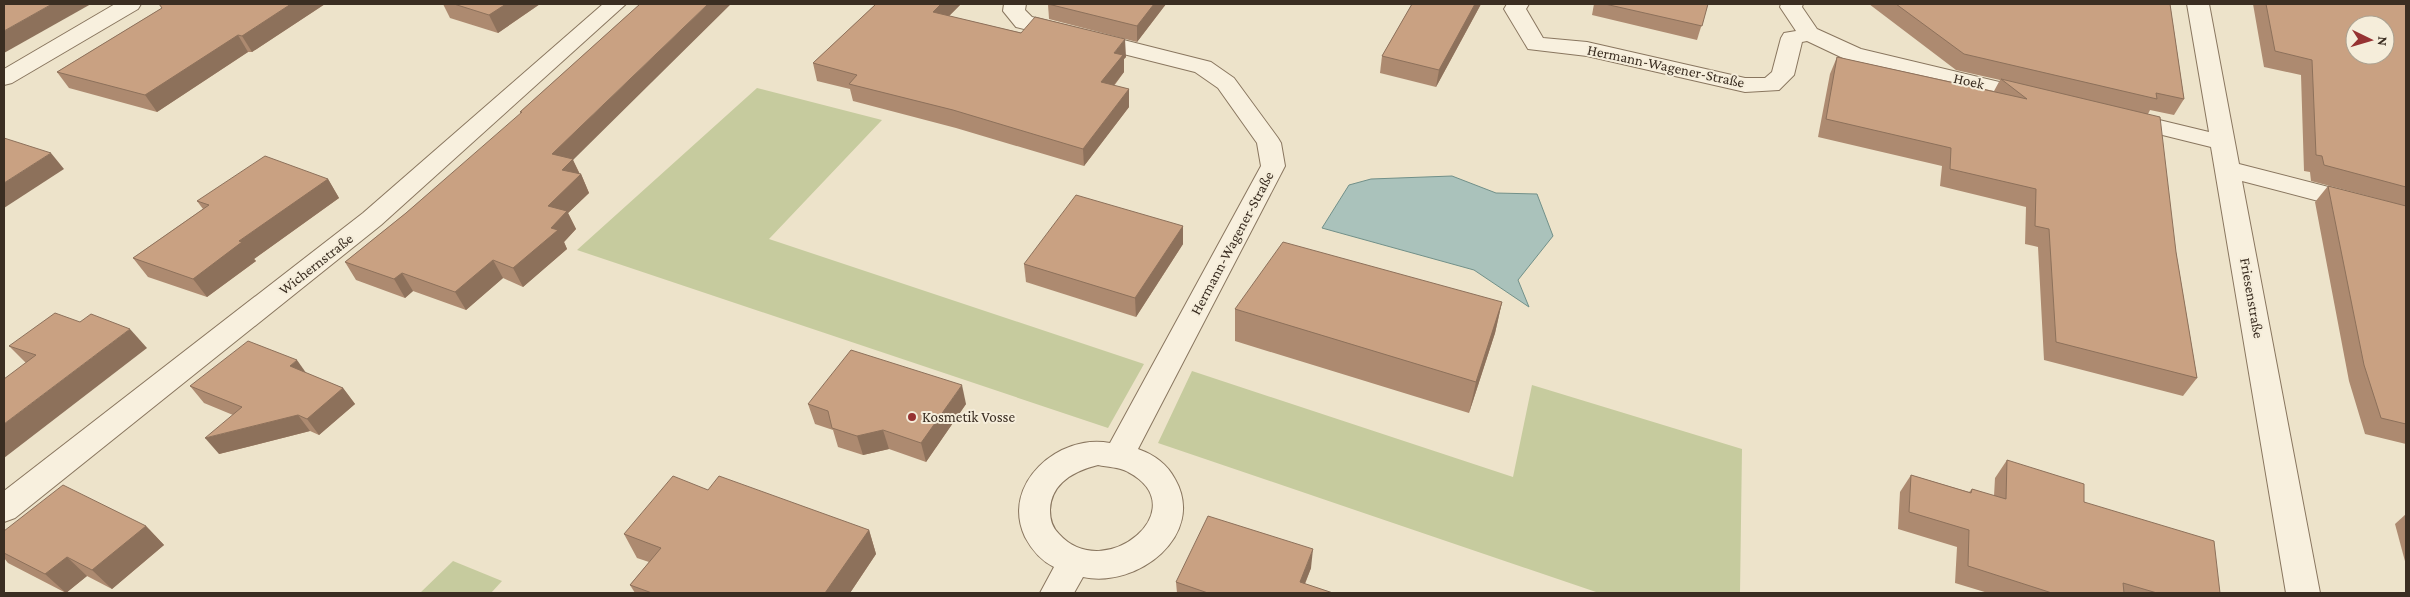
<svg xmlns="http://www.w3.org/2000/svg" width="2410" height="597" font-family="'Crimson Pro',serif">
	<rect width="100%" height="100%" fill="#ede3ca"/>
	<!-- green -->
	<g fill="#c6cb9e">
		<polygon points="757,88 882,120 769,239 1144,364 1108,428 577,250"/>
		<polygon points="1192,371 1513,477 1532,385 1742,449 1740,593 1599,593 1158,443"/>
		<polygon points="453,561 502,581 491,593 420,593"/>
	</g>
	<!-- water -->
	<polygon fill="#aac2bb" stroke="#719089" points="1452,176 1496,193 1537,194 1553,236 1518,280 1529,307 1474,270 1322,228 1349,185 1371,179"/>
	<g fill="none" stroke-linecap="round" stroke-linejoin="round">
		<!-- minor casing -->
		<g stroke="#89765f" stroke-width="2">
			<g id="minor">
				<polygon points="115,4 141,4 138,9 12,83 4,85 4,69"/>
				<polygon points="603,4 626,4 381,225 15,518 4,522 4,491 363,213"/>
				<path d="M1004,4H1026L1025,10L1032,17L1211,62L1234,78L1278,138L1281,143L1285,166L1138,449C1155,455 1167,464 1175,479C1207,535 1137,589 1083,577L1074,593H1040L1054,567C1040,560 1032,550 1025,537C1000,484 1059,433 1110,443L1261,166L1257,143L1218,88L1195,72L1016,27L1003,11ZM1098,465C1107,467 1119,467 1128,472C1197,508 1105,585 1059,534C1052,527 1050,520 1050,510C1051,483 1074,471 1098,465Z"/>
				<polygon points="1507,4 1529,4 1526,9 1543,38 1587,42 1745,78 1765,78 1772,72 1781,38 1784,33 1796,31 1780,7 1781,4 1803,4 1802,7 1817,29 1861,49 2041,92 2045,97 2041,102 2033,104 1845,59 1807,41 1802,42 1794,75 1779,90 1745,92 1587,56 1528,49 1504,9"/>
				<polygon points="2187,4 2209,4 2239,164 2406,207 2406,224 2242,181 2320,593 2286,593 2211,147 2118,124 2114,119 2118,114 2126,112 2209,132"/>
			</g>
		</g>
		<!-- minor -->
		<use href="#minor" fill="#f8f0de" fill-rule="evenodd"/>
	</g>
	<!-- wall -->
	<g fill="#ad8a70">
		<polygon points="159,4 325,4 252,52 248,52 157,112 69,88 57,72 162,8"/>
		<polygon points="443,4 540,4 498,33 450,18"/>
		<polygon points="640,4 573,160 580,174 581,174 589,193 568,213 576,229 564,242 567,249 523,287 503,278 466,310 413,291 405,298 356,280 345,262 406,213 521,114 520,112"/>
		<polygon points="876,4 961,4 949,16 1126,57 1124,59 1124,72 1114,86 1129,89 1129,107 1084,166 956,128 853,101 850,89 817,81 813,63"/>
		<polygon points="1048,4 1166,4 1137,42 1049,19"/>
		<polygon points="1412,4 1481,4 1436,87 1380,73 1382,56"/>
		<polygon points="1594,4 1708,4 1697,40 1592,15"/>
		<polygon points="1869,4 2170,4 2184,99 2174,115 2150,110 2148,114 2176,252 2197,378 2183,396 2044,360 2038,247 2025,244 2026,207 1940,186 1942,166 1818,137 1830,74 1837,57 1994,91 2000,80 1956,70"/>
		<polygon points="2253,4 2406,4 2406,444 2365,434 2349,381 2315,202 2328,186 2391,202 2311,181 2310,172 2304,171 2301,75 2264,67"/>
		<polygon points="328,179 339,198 254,259 256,261 207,297 148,277 133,258 203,209 197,201"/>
		<polygon points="1183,226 1183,244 1136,317 1026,282 1024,264"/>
		<polygon points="1502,302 1495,333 1469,413 1235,341 1235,309"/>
		<polygon points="9,346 147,348 26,363"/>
		<polygon points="306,373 343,388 355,404 319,435 310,431 219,454 233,415 204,403 190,386"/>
		<polygon points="808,404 966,404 926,462 889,449 863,455 838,447 833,430 815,424"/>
		<polygon points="2007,460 2084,502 2220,593 1988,593 1955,583 1957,547 1898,529 1900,492 1911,475 1969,492 1972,489 1994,496 1995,478"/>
		<polygon points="708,490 869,530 876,554 850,593 635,593 630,585 649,562 637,558 624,534"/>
		<polygon points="2406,514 2406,565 2395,524"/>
		<polygon points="146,526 164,545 112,589 87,576 66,593 8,563 4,558 4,531"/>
		<polygon points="1311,568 1305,584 1333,593 1177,593 1176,582"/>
	</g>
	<!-- shaded-wall -->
	<g fill="#8d715b">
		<polygon points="52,4 91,4 4,53 4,31"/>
		<polygon points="291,4 325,4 252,52 242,36"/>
		<polygon points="506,4 540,4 498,33 489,15"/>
		<polygon points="708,4 731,4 573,160 580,175 581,174 589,193 568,213 576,229 564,242 567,249 523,287 513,268 551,228 548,206 552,154"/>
		<polygon points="941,4 961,4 936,29 933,12"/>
		<polygon points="1154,4 1166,4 1137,42 1137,26"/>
		<polygon points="1475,4 1481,4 1436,87 1439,70"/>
		<polygon points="238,35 248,52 157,112 145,95"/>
		<polygon points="1125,39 1126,57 1124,59 1124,72 1102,100 1101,82 1114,53"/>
		<polygon points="1129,89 1129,107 1084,166 1083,149"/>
		<polygon points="51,153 64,169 4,208 4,183"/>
		<polygon points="328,179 339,198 254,259 256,261 207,297 193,279 239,241"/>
		<polygon points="1183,226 1183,244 1136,317 1135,298"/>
		<polygon points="493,260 503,278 466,310 455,292"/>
		<polygon points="402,273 413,291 405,298 394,279"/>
		<polygon points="1502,302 1495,333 1469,413 1476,382"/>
		<polygon points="130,329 147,348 4,458 4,424"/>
		<polygon points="297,360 309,377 290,366"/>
		<polygon points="962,385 966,404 926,462 921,443"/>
		<polygon points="343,388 355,404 319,435 307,419"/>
		<polygon points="298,415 310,431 219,454 205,438"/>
		<polygon points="883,430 889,449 863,455 857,436"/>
		<polygon points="146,526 164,545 112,589 92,570"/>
		<polygon points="869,530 876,554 850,593 825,593"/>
		<polygon points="1313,549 1311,568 1301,593 1300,582"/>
		<polygon points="67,557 87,576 66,593 45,574"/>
	</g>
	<!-- building -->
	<g fill="#c9a182" stroke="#8d715b" fill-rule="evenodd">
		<polygon points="4,4 52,4 4,31"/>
		<polygon points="159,4 291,4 242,36 238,35 145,95 57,72 162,8"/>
		<polygon points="454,4 506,4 489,15"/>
		<polygon points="640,4 708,4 552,154 573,159 562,170 581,174 548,206 567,211 551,228 558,230 513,268 493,260 455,292 402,273 394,279 345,262 406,213 522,112 520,112"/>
		<polygon points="876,4 941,4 933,12 1021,33 1035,17 1125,39 1114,53 1123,55 1101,82 1129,89 1083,149 953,110 849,84 857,75 813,63"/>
		<polygon points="1048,4 1154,4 1137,26"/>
		<polygon points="1412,4 1475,4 1439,70 1382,56"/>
		<polygon points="1605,4 1708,4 1702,26"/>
		<polygon points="1896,4 2170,4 2184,99 2156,93 2157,99 1964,54"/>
		<path d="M2266,4H2406V187L2324,165L2322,156L2316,155L2312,60L2275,51ZM2355,25H2385V55H2355Z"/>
		<polygon points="1837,57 2027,99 2001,79 2160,117 2176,252 2197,378 2056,342 2049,229 2035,226 2036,189 1950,169 1951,148 1826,119"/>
		<polygon points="4,138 51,153 4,183"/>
		<polygon points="265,156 328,179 239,241 242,242 193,279 133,258 209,205 197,201"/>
		<polygon points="2328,186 2406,206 2406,424 2381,418 2364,365"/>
		<polygon points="1076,195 1183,226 1135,298 1024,264"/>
		<polygon points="1283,242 1502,302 1476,382 1235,309"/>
		<polygon points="55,313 80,322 91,314 130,329 4,424 4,379 36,355 9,346"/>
		<polygon points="248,341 297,360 290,366 343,388 307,419 298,415 205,438 242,407 190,386"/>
		<polygon points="851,350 962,385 921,443 883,430 857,436 832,428 828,411 808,404"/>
		<polygon points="2007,460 2084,484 2084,502 2214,541 2220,593 2157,593 2123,583 2124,593 2052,593 1968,566 1969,530 1909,512 1911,475 1971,493 1972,489 2006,499"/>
		<polygon points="673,476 708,490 719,476 869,530 825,593 652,593 630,585 661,548 624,534"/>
		<polygon points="63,485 146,526 92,570 67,557 45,574 4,553 4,531"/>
		<polygon points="1208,516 1313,549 1300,582 1333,593 1208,593 1176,582"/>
	</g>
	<!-- markers -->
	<circle fill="#963232" stroke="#f5edda" stroke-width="2" cx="912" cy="417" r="5"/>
	<g text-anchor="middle" stroke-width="4" stroke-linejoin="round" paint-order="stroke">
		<!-- street labels -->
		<g font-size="15" fill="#3b2e22" stroke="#f5edda">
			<text transform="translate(1666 66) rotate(12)" y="5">Hermann-Wagener-Straße</text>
			<text transform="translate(1969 81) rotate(13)" y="5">Hoek</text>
			<text transform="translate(1232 243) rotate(-62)" y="5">Hermann-Wagener-Straße</text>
			<text transform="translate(316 264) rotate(-38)" y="5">Wichernstraße</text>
			<text transform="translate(2252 298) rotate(80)" y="5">Friesenstraße</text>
		</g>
		<!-- poi labels -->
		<g font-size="15" fill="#3b2e22" stroke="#f5edda" text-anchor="start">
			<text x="922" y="422">Kosmetik Vosse</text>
		</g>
	</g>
	<!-- border -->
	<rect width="2410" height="597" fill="none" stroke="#3b2e22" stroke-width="10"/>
	<!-- north arrow -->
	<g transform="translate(2370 40) rotate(95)"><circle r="24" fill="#f5edda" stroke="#aba190"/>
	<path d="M0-4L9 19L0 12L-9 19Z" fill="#963232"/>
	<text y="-8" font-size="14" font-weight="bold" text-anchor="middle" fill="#3b2e22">N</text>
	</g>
</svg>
